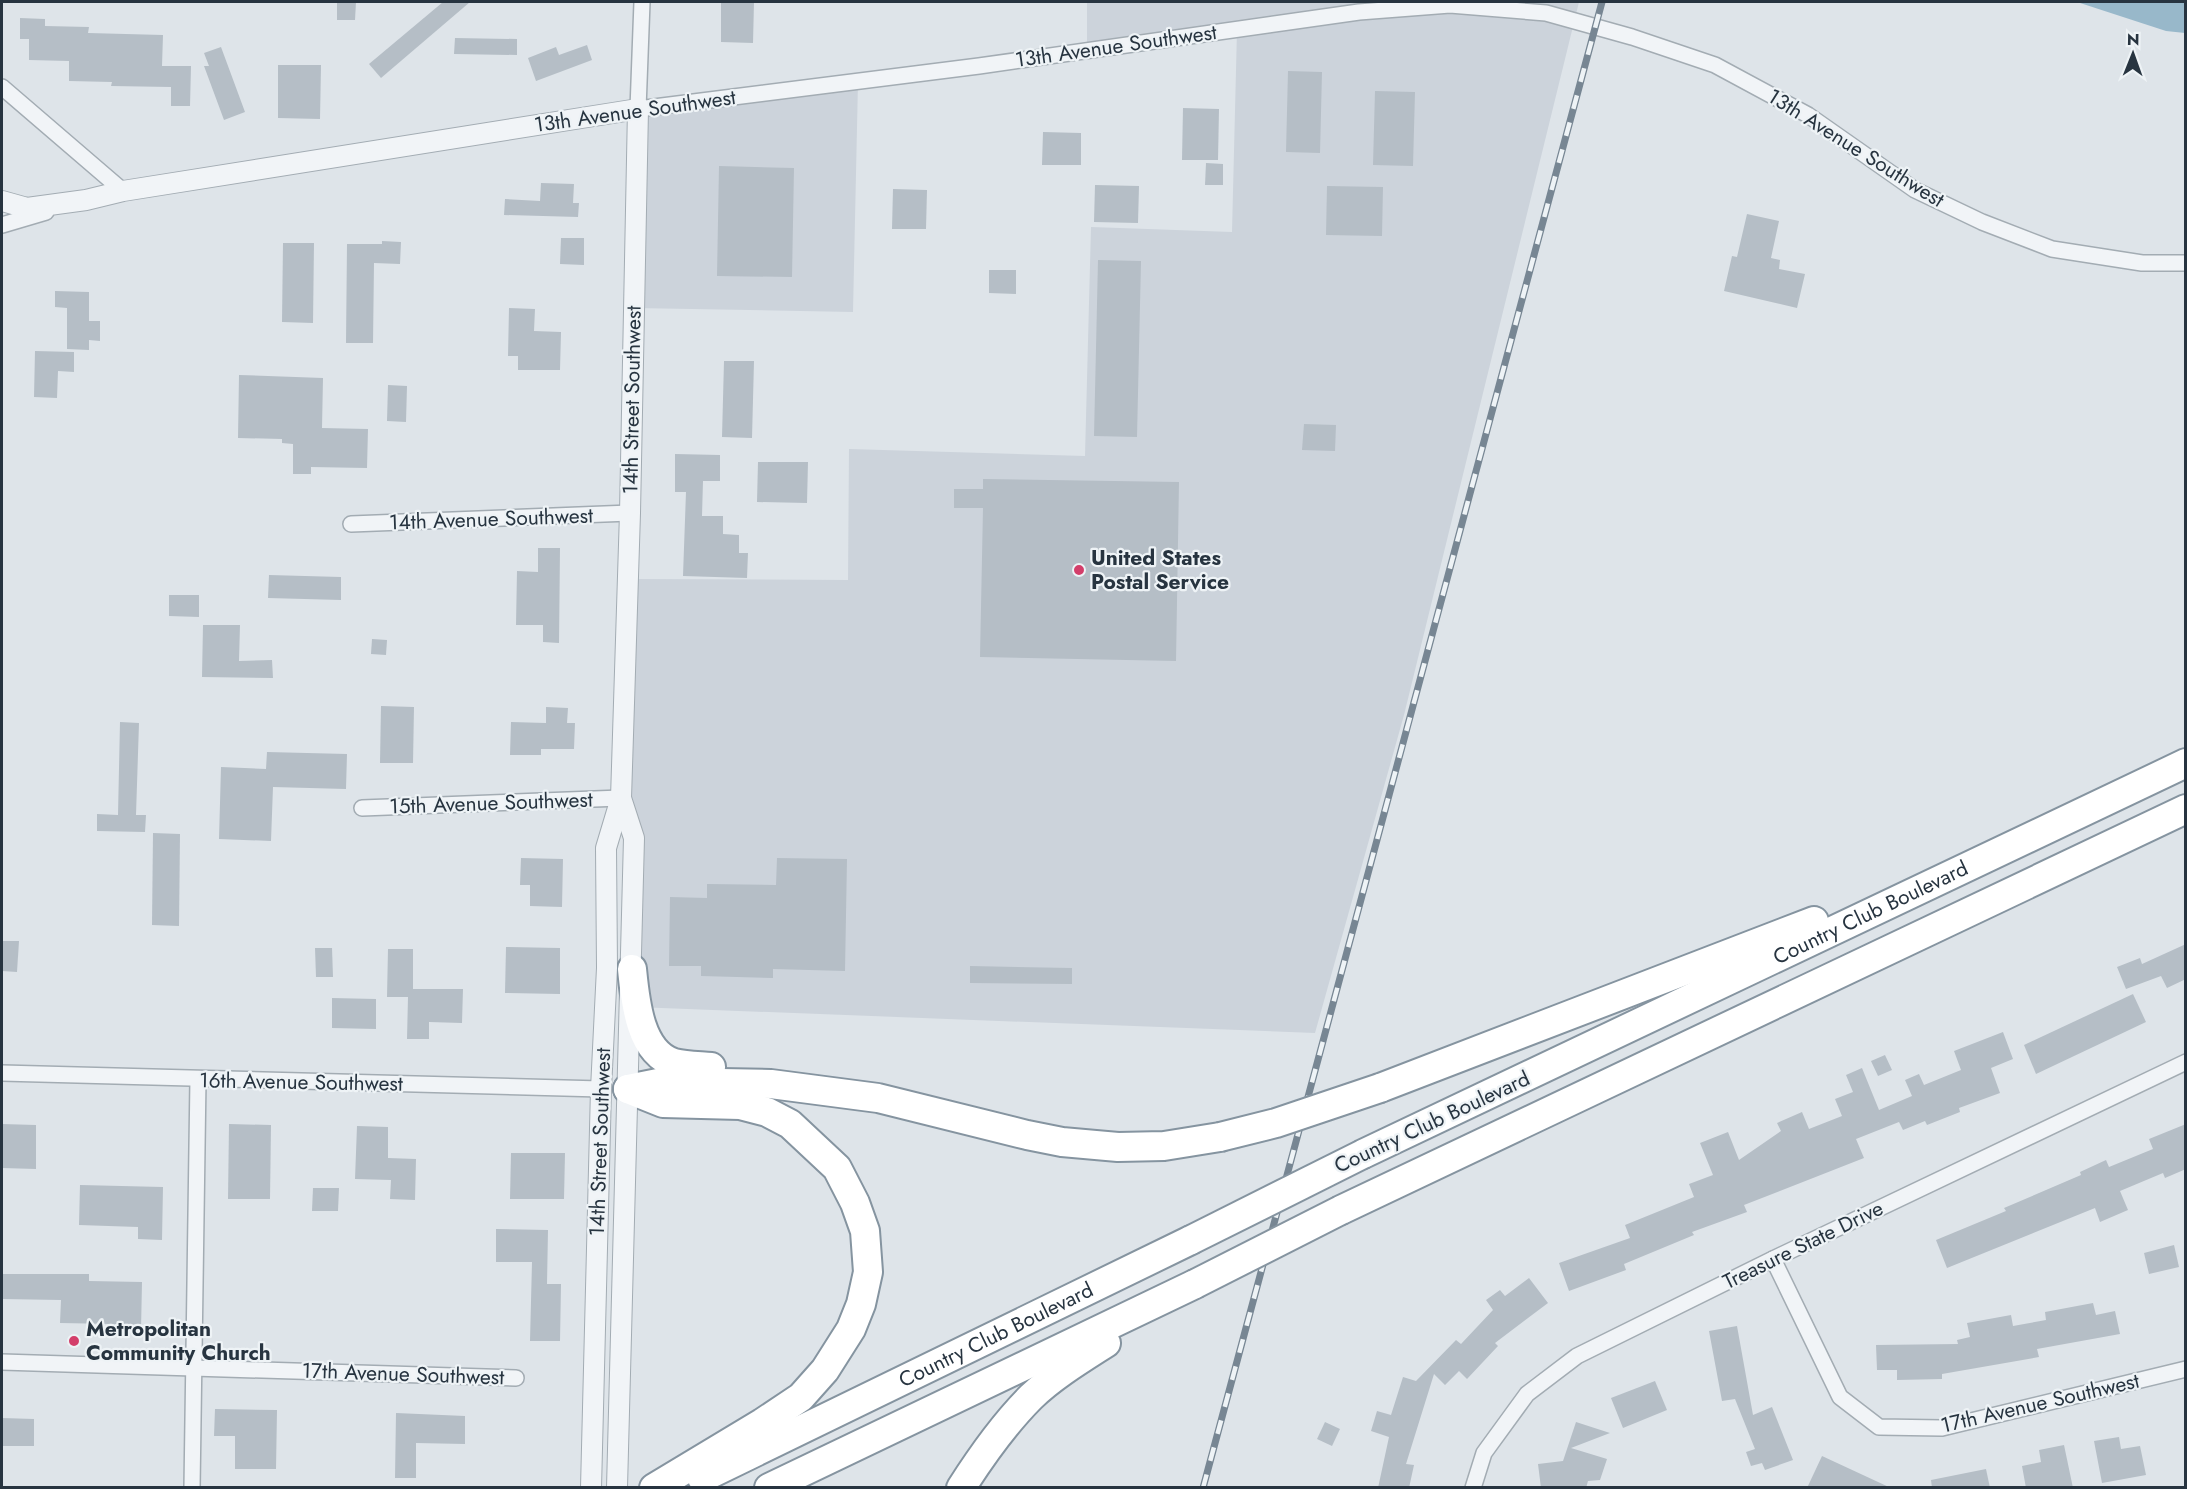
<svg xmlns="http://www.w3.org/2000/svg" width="2187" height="1489" font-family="Jost,sans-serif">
	<rect width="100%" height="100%" fill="#dee4e9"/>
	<!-- built -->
	<g fill="#ccd3db">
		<polygon points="1087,2 1579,2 1404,715 1315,1033 636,1007 634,838 621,798 628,579 848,580 849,449 1085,456 1091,227 1232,232 1237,30 1087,51"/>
		<polygon points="858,82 853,312 634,308 638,109"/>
	</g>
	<!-- water -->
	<polygon fill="#98b8ca" points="2077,2 2185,2 2185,33 2166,31"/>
	<!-- building -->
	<g fill="#b5bec6">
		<polygon points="337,2 356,2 355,20 337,20"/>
		<polygon points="443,2 470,2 381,78 369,64"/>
		<polygon points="721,2 754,2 753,43 721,42"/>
		<polygon points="20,18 45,19 45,26 89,27 88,33 163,35 162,66 191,66 190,106 171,106 171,87 111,86 112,82 69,81 69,61 29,60 29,39 20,39"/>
		<polygon points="455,38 517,39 517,55 454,54"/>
		<polygon points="587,45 592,60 536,81 528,58 556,47 559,55"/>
		<polygon points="221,47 245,112 224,120 204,66 209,66 204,53"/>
		<polygon points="278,65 321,65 320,119 278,118"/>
		<polygon points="1288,71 1322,72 1320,153 1286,152"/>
		<polygon points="1375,91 1415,92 1413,166 1373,165"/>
		<polygon points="1183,108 1219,109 1218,160 1182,160"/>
		<polygon points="1043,132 1081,133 1081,165 1042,165"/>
		<polygon points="1206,163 1223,164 1223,185 1205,185"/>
		<polygon points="719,166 794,168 792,277 717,276"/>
		<polygon points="541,183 574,184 573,203 579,203 578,217 504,215 505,199 540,201"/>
		<polygon points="1095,185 1139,186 1138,223 1094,222"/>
		<polygon points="1327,186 1383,187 1382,236 1326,235"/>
		<polygon points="893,189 927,190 926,229 892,229"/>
		<polygon points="1747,214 1779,221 1771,258 1780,260 1779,269 1805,274 1797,308 1724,291 1732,256 1737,257"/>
		<polygon points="561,238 584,238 584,265 560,264"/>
		<polygon points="382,241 401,242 400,264 374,263 373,343 346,343 347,244 382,244"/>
		<polygon points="283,243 314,243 313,323 282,322"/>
		<polygon points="1098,260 1141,261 1137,437 1094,436"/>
		<polygon points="989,270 1016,270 1016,294 989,293"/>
		<polygon points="55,291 89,292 89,321 100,321 100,341 89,340 89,350 67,349 67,308 55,307"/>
		<polygon points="509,308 535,309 534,331 561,332 560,370 518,370 518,356 508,356"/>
		<polygon points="35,351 74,352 74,372 58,371 57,398 34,397"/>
		<polygon points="724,361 754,361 752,438 722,437"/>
		<polygon points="239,375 323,378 322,428 368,429 367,468 311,467 311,474 293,474 293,444 282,443 282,439 238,438"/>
		<polygon points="388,385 407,386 406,422 387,421"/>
		<polygon points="1304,424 1336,425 1335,451 1302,450"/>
		<polygon points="675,454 720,455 720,481 703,481 702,516 723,516 723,534 739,535 739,553 748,553 747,578 683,576 686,492 675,492"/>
		<polygon points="758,462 808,462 807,503 757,502"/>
		<polygon points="983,479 1179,482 1176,661 980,657 983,508 954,508 954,489 983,489"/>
		<polygon points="538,548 560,548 559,643 543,642 543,625 516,625 517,571 538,572"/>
		<polygon points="269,575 341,577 341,600 268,598"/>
		<polygon points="169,595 199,595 199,617 169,616"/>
		<polygon points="203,625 240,625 239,661 272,660 273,678 202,677"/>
		<polygon points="372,639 387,640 386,655 371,654"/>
		<polygon points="381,706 414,707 413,763 380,763"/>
		<polygon points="546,707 568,708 567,723 575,723 574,749 541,749 541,755 510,755 511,722 546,723"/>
		<polygon points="120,722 139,723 136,815 146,815 145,832 97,831 97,814 118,815"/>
		<polygon points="267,752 347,754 346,789 273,787 271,841 219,839 221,767 266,769"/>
		<polygon points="153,833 180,834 179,926 152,925"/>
		<polygon points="521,858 563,859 562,907 530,906 530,885 520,885"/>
		<polygon points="777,858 847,859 845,971 773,969 773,978 701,976 701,966 669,966 670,897 707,898 707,884 776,885"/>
		<polygon points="2,941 19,941 17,972 2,971"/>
		<polygon points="2186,944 2186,979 2167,988 2161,976 2126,989 2117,967 2140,958 2142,964"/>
		<polygon points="506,947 560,948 560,994 505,993"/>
		<polygon points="315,948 332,948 333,977 316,977"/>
		<polygon points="388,949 413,949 413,989 463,989 462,1023 429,1022 429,1039 407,1039 408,997 387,997"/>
		<polygon points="970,966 1072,968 1072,984 970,983"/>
		<polygon points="2133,994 2146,1022 2036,1074 2024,1045"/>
		<polygon points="332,998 376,999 376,1029 332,1028"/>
		<polygon points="2003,1032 2013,1059 1991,1068 2000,1093 1959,1108 1960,1112 1927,1125 1925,1121 1903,1130 1899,1122 1856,1139 1864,1158 1744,1205 1747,1212 1692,1232 1694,1235 1624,1264 1626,1270 1569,1291 1559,1263 1630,1238 1625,1225 1694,1197 1689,1184 1713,1175 1700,1143 1728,1132 1739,1160 1781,1131 1777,1123 1802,1112 1809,1129 1842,1116 1835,1099 1853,1092 1846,1075 1862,1068 1879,1110 1912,1096 1905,1080 1919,1074 1924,1085 1961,1070 1954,1051"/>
		<polygon points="1885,1055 1892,1070 1878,1076 1871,1061"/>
		<polygon points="2,1124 36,1125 36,1169 2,1168"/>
		<polygon points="229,1124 271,1125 270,1199 228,1199"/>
		<polygon points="2186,1124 2186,1169 2165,1178 2163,1173 2120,1191 2128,1210 2100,1222 2095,1208 1947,1268 1936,1240 2006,1211 2004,1208 2081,1175 2080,1172 2106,1160 2109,1167 2153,1149 2149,1139"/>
		<polygon points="357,1126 388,1127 388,1158 416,1159 415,1200 390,1199 391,1180 355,1179"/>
		<polygon points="511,1153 565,1153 564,1199 510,1199"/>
		<polygon points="80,1185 163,1187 162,1240 138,1239 138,1227 79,1225"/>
		<polygon points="313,1188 339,1188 338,1211 312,1211"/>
		<polygon points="496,1229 548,1230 547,1284 561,1284 560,1341 530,1341 532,1262 496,1262"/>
		<polygon points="2174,1245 2179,1267 2149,1274 2144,1253"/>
		<polygon points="2,1274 89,1274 89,1281 142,1282 141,1330 113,1330 113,1324 60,1323 61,1300 2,1299"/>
		<polygon points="1529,1278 1548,1303 1495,1343 1498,1346 1467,1379 1459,1371 1445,1385 1434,1374 1406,1464 1414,1465 1409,1488 1378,1488 1389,1437 1371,1431 1377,1411 1391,1415 1403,1377 1416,1381 1456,1340 1461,1344 1493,1310 1486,1300 1500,1290 1505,1296"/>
		<polygon points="2093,1303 2096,1315 2115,1311 2120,1334 2037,1349 2039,1357 1942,1374 1942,1379 1897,1380 1897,1370 1877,1370 1876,1345 1958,1344 1957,1340 1970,1337 1967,1323 2011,1315 2013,1326 2046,1320 2045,1312"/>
		<polygon points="1737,1326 1753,1415 1772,1407 1793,1460 1765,1470 1762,1463 1751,1466 1746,1452 1755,1449 1735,1399 1722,1401 1709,1331"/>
		<polygon points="1655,1381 1667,1410 1623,1428 1611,1398"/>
		<polygon points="215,1409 277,1410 276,1469 235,1469 235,1436 214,1436"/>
		<polygon points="396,1413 465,1416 465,1444 416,1443 416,1478 395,1478"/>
		<polygon points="2,1418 34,1419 34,1446 2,1446"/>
		<polygon points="1325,1422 1340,1429 1332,1446 1317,1439"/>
		<polygon points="1576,1422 1610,1433 1571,1448 1607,1459 1600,1480 1588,1481 1586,1488 1541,1488 1538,1464 1563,1461"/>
		<polygon points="2119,1437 2121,1449 2140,1446 2146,1475 2102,1483 2094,1441"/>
		<polygon points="2064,1445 2073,1488 2026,1488 2022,1466 2041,1462 2039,1450"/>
		<polygon points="1822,1456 1891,1488 1807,1488"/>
		<polygon points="1986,1469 1990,1488 1932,1488 1931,1480"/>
	</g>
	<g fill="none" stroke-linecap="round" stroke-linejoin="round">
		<!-- minor casing -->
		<g stroke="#a3acb3" stroke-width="18">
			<g id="minor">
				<polyline points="642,2 638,109 979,66 1359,12 1450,5 1546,13 1632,37 1715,65 1808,115 1915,190 1982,222 2052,249 2142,263 2186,263"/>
				<polyline points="2,87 123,191"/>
				<polyline points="2,225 46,212"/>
				<polyline points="351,524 630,513"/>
				<polyline points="362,808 621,798"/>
				<polyline points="2,1073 601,1089"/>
				<polyline points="1773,1259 1840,1397 1879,1427 1942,1428 2186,1369"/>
				<polyline points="2,1362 516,1378"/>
				<polyline points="192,1488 198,1079"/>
				<polyline points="1473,1488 1484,1453 1527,1394 1577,1356 1773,1259 2186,1062"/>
			</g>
		</g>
		<!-- tertiary casing -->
		<g stroke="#a3acb3" stroke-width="22">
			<g id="tertiary">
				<polyline points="2,201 27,208 86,200 123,191 638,109 630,513 621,798 606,848 607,968 601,1089 591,1488"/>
				<polyline points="617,1488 634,838 621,798"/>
			</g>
		</g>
		<!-- motorway casing -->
		<g stroke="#8594a0" stroke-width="32">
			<g id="motorway">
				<path d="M632,969C635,999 639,1052 674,1063C685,1066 700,1066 711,1067"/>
				<polyline points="1380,1088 1814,921"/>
				<polyline points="628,1089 663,1103 740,1105 767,1112 790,1124 837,1168 855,1203 865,1231 868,1272 861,1304 851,1329 825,1370 801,1397 762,1423 654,1488"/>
				<polyline points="628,1089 663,1082 771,1084 878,1098 1027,1135 1062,1142 1118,1147 1164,1146 1220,1137"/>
				<path id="s1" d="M1363,1154C1638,1025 1911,892 2186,763"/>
				<polyline points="1341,1210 2186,809"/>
				<path id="s2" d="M702,1478L1191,1240"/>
				<polyline points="769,1488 1195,1284"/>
				<path d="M961,1488C982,1455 1004,1424 1031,1397C1053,1376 1081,1359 1106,1343"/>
			</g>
		</g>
		<!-- minor -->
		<use href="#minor" stroke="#f1f4f7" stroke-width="15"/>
		<!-- tertiary -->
		<use href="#tertiary" stroke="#f1f4f7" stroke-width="20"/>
		<!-- motorway -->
		<use href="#motorway" stroke="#fff" stroke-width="28"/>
		<!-- rail casing -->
		<g stroke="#778693" stroke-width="7">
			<polyline id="rail" points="1203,1488 1602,2"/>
		</g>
		<!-- rail -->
		<use href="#rail" stroke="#eef3f6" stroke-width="4.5" stroke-dasharray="14" stroke-linecap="butt"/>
		<!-- motorway-bridge casing -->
		<g stroke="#8594a0" stroke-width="32" stroke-linecap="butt">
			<g id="motorway-bridge">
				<polyline points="1220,1137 1276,1123 1380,1088"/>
				<polyline points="1191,1240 1363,1154"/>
				<polyline points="1195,1284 1341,1210"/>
			</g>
		</g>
		<!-- motorway-bridge -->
		<use href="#motorway-bridge" stroke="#fff" stroke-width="28"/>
	</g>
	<!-- markers -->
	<g fill="#d33e6a" stroke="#eef3f6" stroke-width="2">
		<circle cx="1079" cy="570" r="6"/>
		<circle cx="74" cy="1341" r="6"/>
	</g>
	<g text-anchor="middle" stroke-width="4.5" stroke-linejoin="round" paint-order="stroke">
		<!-- street labels -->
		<g font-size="21" fill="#273440" stroke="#eef3f6">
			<text transform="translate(1116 46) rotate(-8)" y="7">13th Avenue Southwest</text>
			<text transform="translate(635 111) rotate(-8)" y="7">13th Avenue Southwest</text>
			<text transform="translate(1856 148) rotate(32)" y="7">13th Avenue Southwest</text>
			<text transform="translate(632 400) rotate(-89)" y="7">14th Street Southwest</text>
			<text transform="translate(491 519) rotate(-2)" y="7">14th Avenue Southwest</text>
			<text transform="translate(491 803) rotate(-2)" y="7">15th Avenue Southwest</text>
			<text dy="7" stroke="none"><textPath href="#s1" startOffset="562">Country Club Boulevard</textPath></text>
			<text transform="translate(301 1082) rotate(1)" y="7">16th Avenue Southwest</text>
			<text transform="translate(1432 1122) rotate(-25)" y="7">Country Club Boulevard</text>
			<text transform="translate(600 1142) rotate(-88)" y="7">14th Street Southwest</text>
			<text transform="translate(1803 1245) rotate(-26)" y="7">Treasure State Drive</text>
			<text dy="7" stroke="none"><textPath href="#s2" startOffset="327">Country Club Boulevard</textPath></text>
			<text transform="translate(403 1374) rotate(2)" y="7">17th Avenue Southwest</text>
			<text transform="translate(2040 1403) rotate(-13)" y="7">17th Avenue Southwest</text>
		</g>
		<!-- poi labels -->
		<g font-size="21" font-weight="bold" fill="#273440" stroke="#eef3f6" text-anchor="start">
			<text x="1091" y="565">United States<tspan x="1091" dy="24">Postal Service</tspan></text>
			<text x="86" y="1336">Metropolitan<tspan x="86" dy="24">Community Church</tspan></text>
		</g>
	</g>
	<!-- border -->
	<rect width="2187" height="1489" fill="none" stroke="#273440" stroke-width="6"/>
	<!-- north arrow -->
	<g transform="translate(2133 54) rotate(1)" stroke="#eef3f6" stroke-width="4.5" paint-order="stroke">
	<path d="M0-4.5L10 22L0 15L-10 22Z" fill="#273440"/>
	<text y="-9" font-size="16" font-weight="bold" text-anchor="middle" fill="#273440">N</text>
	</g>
</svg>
